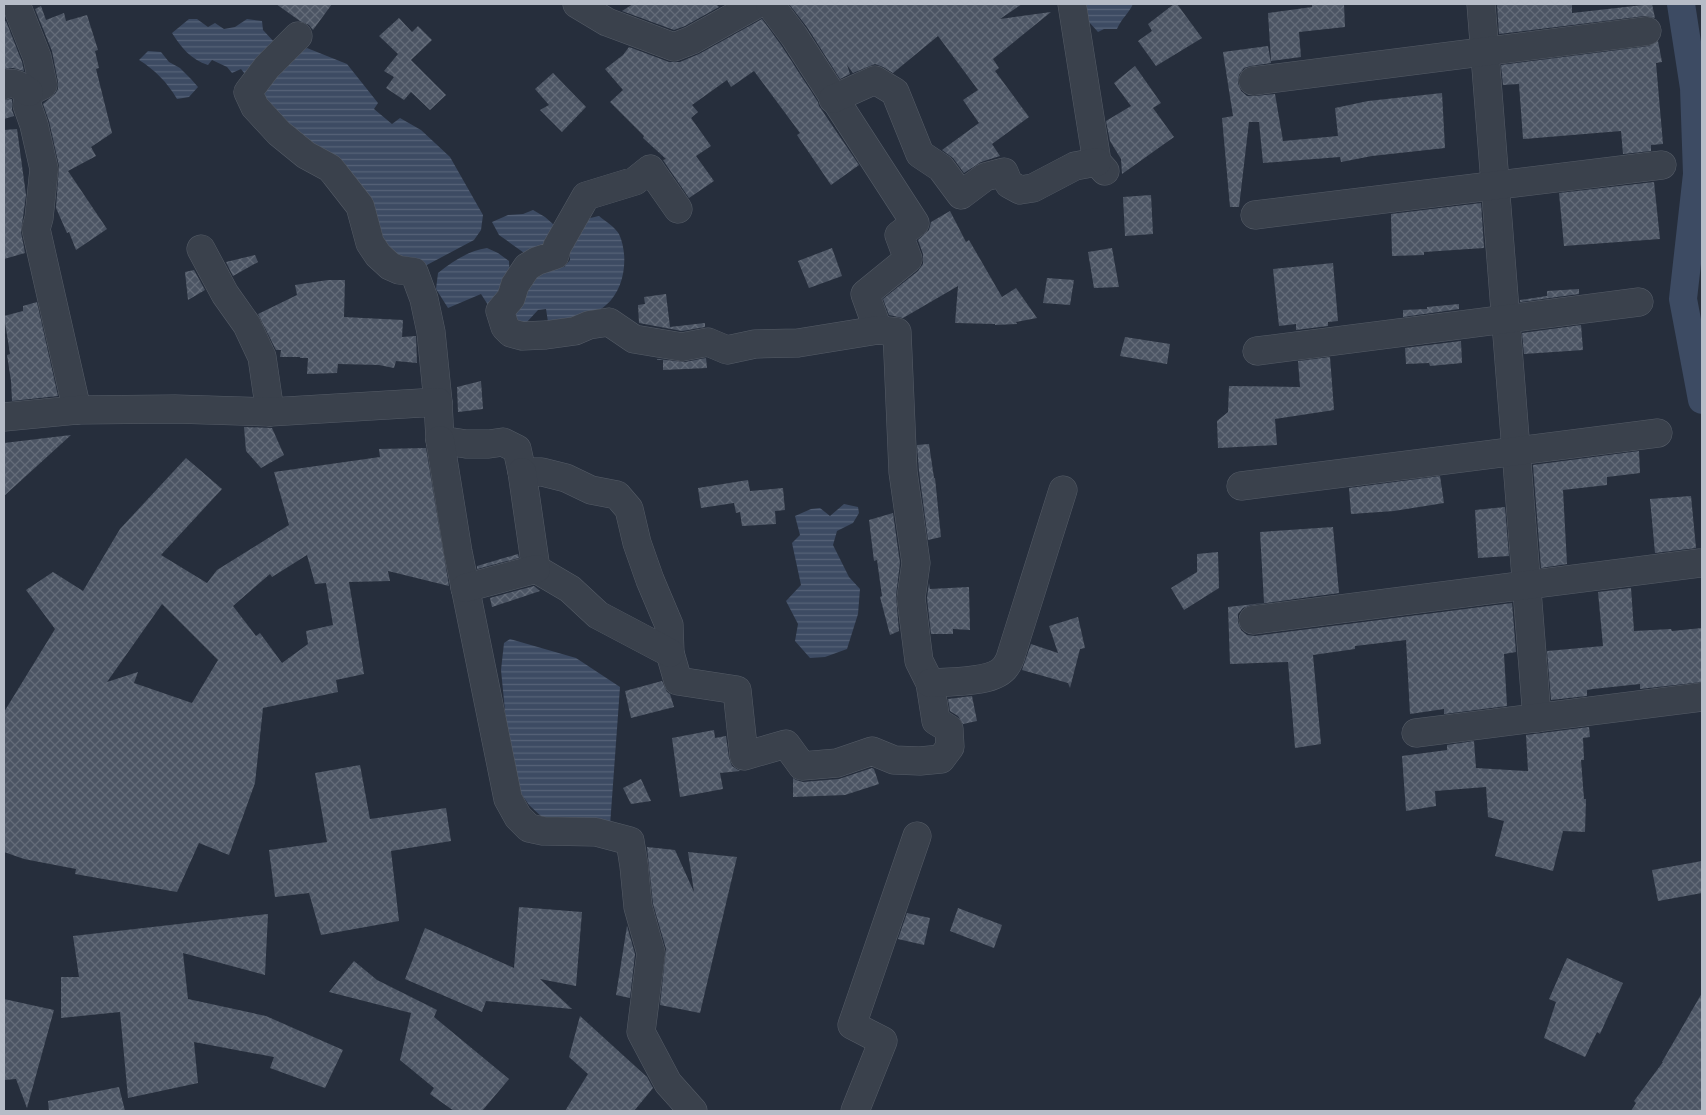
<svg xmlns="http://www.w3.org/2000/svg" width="1706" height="1115" font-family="'Open Sans',sans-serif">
	<defs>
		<pattern id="water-rules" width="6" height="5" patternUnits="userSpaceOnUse" patternTransform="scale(1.25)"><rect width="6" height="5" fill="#3d4b63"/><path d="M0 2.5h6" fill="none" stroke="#576378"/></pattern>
		<pattern id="building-cross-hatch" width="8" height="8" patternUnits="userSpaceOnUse" patternTransform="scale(1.25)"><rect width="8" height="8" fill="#4c5564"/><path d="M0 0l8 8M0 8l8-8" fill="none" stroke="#646c79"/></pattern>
	</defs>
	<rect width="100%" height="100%" fill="#262e3c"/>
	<!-- water -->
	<g fill="url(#water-rules)">
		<path d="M1077,4H1133C1129,13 1121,19 1117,29H1104L1098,32L1089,22Z"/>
		<path d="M189,19H197L208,27L215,23L224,29L235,27L247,19L262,21L263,30L275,43L248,78L241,69L232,73L227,67L212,60L208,65C191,60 181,47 172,33Z"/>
		<polygon points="307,48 347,64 378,103 374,109 392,124 400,118 421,130 450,157 483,215 481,230 474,240 425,266 399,264 325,158 264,102 261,77"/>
		<path d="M148,51L161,52L169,62L180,68L191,79L198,87L189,97L177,99C167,82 155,70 139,60Z"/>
		<polygon points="533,210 545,217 562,232 527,255 499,235 492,222 508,215 523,214"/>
		<path d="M599,216C605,221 615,227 619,234C629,256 625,289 606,305C593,318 565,317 548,322L546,309L538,310L526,323L515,324L509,315L520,280L556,264L564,267L570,260L569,243L577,221Z"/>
		<path d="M487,248L498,253L509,261L510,285L488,305L481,294L448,308L436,289L438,273C453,261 468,251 487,248Z"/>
		<polygon points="844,504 858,507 859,513 853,523 837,531 833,545 849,577 860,589 858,614 847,649 825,657 810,658 795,641 798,624 786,601 801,585 792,543 800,535 795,516 811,509 820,508 830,516"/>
		<polygon points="510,639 576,658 620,687 610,826 543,818 529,805 520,792 506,721 501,670 504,643"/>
	</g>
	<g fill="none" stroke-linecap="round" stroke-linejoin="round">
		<!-- canal -->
		<polyline stroke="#3d4b63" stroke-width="28" points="1681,4 1694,88 1697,174 1683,299 1702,400"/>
	</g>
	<!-- building -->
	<g fill="url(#building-cross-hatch)" fill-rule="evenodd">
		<polygon points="276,4 332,4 313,30 309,25 300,21"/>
		<polygon points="633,4 716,4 719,7 685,26 674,30 622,11"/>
		<polygon points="789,4 1022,4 1000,19 1051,12 993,59 999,68 995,71 1029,117 992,144 1000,156 981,162 964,173 953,158 942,150 979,123 963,100 978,90 938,36 893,73 883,67 875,64 853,73 847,65 850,74 840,79 807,27"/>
		<polygon points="1174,4 1177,4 1202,38 1156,66 1138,41 1152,31 1148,24"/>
		<polygon points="1312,4 1344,4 1345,27 1299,32 1301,57 1271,61 1268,13 1312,7"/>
		<polygon points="1497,4 1572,4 1572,13 1652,4 1655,18 1645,16 1499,34"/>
		<polygon points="41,6 46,20 64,13 66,21 87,15 98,50 95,51 99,68 96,69 112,133 91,147 96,156 68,171 107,229 76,250 69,232 67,233 56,208 59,166 49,121 43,104 55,94 58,89 58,82 52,51 35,9"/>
		<polygon points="399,18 412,32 418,26 432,40 411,60 446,95 430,110 411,92 404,100 386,88 394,77 384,71 398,54 379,36"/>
		<polygon points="762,19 781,45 818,102 819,106 859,165 831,185 797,135 800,133 754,71 731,87 727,80 692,105 698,112 691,118 711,146 696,156 714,181 689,198 663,160 666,159 643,138 644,136 610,102 623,90 605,69 623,55 629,47 669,62 680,62 699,54"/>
		<polygon points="6,21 22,62 24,71 13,68 4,69 4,22"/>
		<polygon points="1658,41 1662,62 1656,63 1663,144 1651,145 1651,151 1623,154 1621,131 1523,139 1519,84 1503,85 1501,65 1649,46"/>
		<polygon points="1268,46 1271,63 1251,66 1244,68 1239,75 1238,83 1241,91 1247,96 1255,96 1275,94 1283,141 1338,136 1335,108 1368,101 1442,93 1445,148 1372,156 1341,162 1340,157 1263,163 1259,122 1249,122 1239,207 1230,207 1222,118 1233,116 1223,52"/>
		<polygon points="1135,66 1161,103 1153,108 1174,137 1122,174 1121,159 1110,141 1106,121 1131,106 1114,83"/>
		<polygon points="553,73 586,107 562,132 540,110 549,105 535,89"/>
		<polygon points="12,99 12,110 17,124 14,116 4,119 4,100"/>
		<polygon points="17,129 26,195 21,232 25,253 4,259 4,130"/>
		<polygon points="1654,182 1660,239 1564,246 1559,193"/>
		<polygon points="1151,195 1153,234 1125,236 1123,197"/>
		<polygon points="1481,203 1484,248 1424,252 1424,255 1392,256 1391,214"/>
		<polygon points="950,211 966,242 969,240 1002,297 1016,288 1037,318 1016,322 1017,324 995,325 995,324 955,323 958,286 903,318 889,315 883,299 918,271 923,264 923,254 918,240 929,230 931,222"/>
		<polygon points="832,248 842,276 809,288 798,261"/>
		<polygon points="1112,248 1119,287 1094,288 1088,252"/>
		<polygon points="255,255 258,262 233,276 226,262"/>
		<polygon points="1333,263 1338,321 1328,322 1328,326 1296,330 1296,324 1279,326 1273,269"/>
		<polygon points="194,270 205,290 188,300 185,272"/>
		<polygon points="1047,278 1074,280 1070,305 1043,303"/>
		<polygon points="328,280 345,280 344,317 403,320 402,337 416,336 417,363 396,361 394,368 379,365 338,364 337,373 307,374 308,358 300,358 300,357 280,357 281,350 276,350 258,314 297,295 295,285"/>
		<polygon points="1579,289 1579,294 1520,302 1520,300 1547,296 1547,291"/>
		<polygon points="666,294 670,327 705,323 705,327 682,331 639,323 638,305 645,304 644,297"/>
		<polygon points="37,302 58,396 12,401 11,381 7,355 10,354 4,316 23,311 23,306"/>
		<polygon points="1459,304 1459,309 1403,317 1403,310 1427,309 1427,307"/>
		<polygon points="1581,325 1583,350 1524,354 1522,333"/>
		<polygon points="1125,337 1170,344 1167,364 1120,356"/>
		<polygon points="1461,341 1462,363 1430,366 1429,363 1406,364 1405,348"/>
		<polygon points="1330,357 1334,410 1275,419 1277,445 1218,448 1217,421 1228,412 1229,386 1300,387 1298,361"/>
		<polygon points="706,358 707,368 663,370 663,360 657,360 657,359 685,362"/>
		<polygon points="481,381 483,409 458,412 457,387"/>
		<polygon points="244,427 272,428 284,455 261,468 246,451"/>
		<polygon points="71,435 4,496 4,443"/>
		<polygon points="929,444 934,478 935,478 941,537 928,540 919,471 917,445"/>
		<path d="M426,448L449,586L388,571L390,581L349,582L364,674L336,680L338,692L263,708L255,783L229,855L199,843L177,892L75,874L76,869L24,859L4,852V712L55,629L26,590L53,572L83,591L120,529L186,458L222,489L161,555L207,583L217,570L289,525L274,472L380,457L379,449ZM307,555L315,584L326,583L333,625L306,631L308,644L282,663L260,633L256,636L233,606L270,574L272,577ZM162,604L218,660L192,703L134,683L138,672L107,682Z"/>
		<polygon points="1639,451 1640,473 1607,477 1607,485 1563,490 1567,564 1541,568 1533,465"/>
		<polygon points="1440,476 1444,503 1394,511 1351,514 1349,488"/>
		<polygon points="748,480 750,491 783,488 785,510 775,511 776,524 742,526 740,512 736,513 734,503 701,508 698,488"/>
		<polygon points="1691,496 1696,548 1655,553 1650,499"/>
		<polygon points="1505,507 1509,556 1478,558 1475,510"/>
		<polygon points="893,513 900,563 896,596 899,631 890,635 880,597 882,596 877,560 874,561 869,520"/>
		<polygon points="1333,527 1339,593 1251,605 1243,608 1238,614 1238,622 1241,630 1247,635 1255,636 1512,603 1516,652 1504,654 1507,706 1444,714 1444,709 1410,714 1406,640 1355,646 1355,649 1313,655 1321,744 1295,748 1288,662 1230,664 1228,607 1264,603 1260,532"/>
		<polygon points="1218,552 1219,588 1184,610 1171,588 1197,572 1197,554"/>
		<polygon points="518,554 519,558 477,569 477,566"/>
		<polygon points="929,583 930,589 969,587 970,630 953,629 953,634 931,634 927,598"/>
		<polygon points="534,586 540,591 492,607 490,598"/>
		<polygon points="1631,588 1634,631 1671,629 1672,631 1702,628 1702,682 1640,689 1640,684 1593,689 1587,690 1587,696 1551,700 1547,651 1603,646 1598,592"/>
		<polygon points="1078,617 1085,648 1080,649 1070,688 1068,683 1022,670 1031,644 1058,653 1049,626"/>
		<polygon points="662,681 667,692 670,694 674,707 631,718 625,691"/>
		<polygon points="972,696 977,721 963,724 958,716 950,711 948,699"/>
		<polygon points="1589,727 1590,737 1583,738 1584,760 1581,760 1584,799 1586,799 1585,832 1563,831 1553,871 1495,856 1504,821 1488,817 1486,787 1435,791 1436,806 1406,811 1402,756 1447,750 1447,745 1474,741 1476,768 1528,771 1526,735"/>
		<polygon points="714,730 715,738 726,736 729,758 732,766 740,771 720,773 723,789 680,797 672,738"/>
		<polygon points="360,765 370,819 446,808 451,841 391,851 399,921 321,935 309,893 275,897 269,850 327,842 315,773"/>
		<polygon points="872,768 874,769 879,784 845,795 793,797 793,778 796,780 803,782 839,779"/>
		<polygon points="641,779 651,801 631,804 623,788"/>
		<polygon points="647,847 675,850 694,892 688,852 737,857 700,1013 660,1005 666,949 653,904"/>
		<polygon points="1702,861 1702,893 1658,901 1652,870"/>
		<polygon points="519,907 582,912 576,986 540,979 572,1009 486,1001 482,1012 405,979 425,928 514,968"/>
		<polygon points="958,908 1002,925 994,948 950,931"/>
		<polygon points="907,913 930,918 924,945 898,939"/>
		<polygon points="268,914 265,975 183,953 188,999 266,1016 343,1050 325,1088 270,1068 274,1057 194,1042 198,1083 128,1098 120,1012 61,1018 61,977 79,977 73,936"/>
		<polygon points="627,926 635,954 630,998 616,995"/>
		<polygon points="1567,958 1623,983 1600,1034 1597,1032 1585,1057 1544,1038 1556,1002 1549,999"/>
		<polygon points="354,961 377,980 437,1010 434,1017 509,1079 482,1111 454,1111 430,1094 434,1088 400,1060 411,1013 329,992"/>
		<polygon points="1702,993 1702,1111 1631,1111 1636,1103 1634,1101 1663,1062 1662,1062"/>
		<polygon points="4,999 54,1010 27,1108 16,1079 4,1080"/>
		<polygon points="580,1016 647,1077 653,1088 634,1111 565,1111 588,1074 569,1057"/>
		<polygon points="119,1087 125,1111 49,1111 48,1101"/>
	</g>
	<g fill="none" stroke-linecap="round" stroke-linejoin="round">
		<!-- minor casing -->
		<g stroke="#555c67" stroke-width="29">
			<g id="minor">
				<polyline points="16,4 37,57 43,85 29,92 27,105 34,125 44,169 39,218 36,229 77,410"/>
				<polyline points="577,4 607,22 674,47 692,40 757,4"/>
				<polyline points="770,4 794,36 915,223 899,235 908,259 865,294 878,330"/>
				<polyline points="1072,4 1097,162 1105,171"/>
				<polyline points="1481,4 1537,718"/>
				<polyline points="298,36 267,67 248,92 255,107 279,133 306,155 330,168 335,174 360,206 370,243 378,255 390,266 399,270 414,272 424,299 431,332 438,402"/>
				<polyline points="1253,81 1647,31"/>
				<path d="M4,85C15,81 20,86 29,92"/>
				<polyline points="833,99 875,80 895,92 920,154 941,168 961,195 985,177 1004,172 1009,184 1020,190 1033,188 1075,166 1097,162"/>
				<polyline points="1255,215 1662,165"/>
				<polyline points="201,249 225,294 247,325 262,357 270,412"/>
				<polyline points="1257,351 1639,302"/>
				<polyline points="4,417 77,410 175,409 270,412 438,402 440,440 466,444 489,444 503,442 517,449 522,472 542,472 566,478 591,490 617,495 629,509 637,543 650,580 669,625 670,653 678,681 737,690 744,756 786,744 802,766 837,763 872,751 894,760 920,761 941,759 950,747 949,729 936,721 930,683 919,661 911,598 916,563 903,472 897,332 878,330 798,343 755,344 727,350 708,342 682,347 634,339 609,322 589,325 575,331 546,335 522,336 511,333 505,327 500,311 511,298 515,285 527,267 537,261 555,255 557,247 586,196 635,181 650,169 678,209"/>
				<polyline points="440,440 458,552 508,799 518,817 529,828 543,831 596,832 630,841 634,866 638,907 651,953 641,1032 668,1083 693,1111"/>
				<polyline points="522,472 536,569 570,589 598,615 670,653"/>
				<polyline points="1241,486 1658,433"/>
				<polyline points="465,588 536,569"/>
				<polyline points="1253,620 1700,563"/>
				<path d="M930,683C950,681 994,684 1006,666C1009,662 1011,656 1012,652L1063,490"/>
				<polyline points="1416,733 1702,697"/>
				<polyline points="855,1111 883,1041 852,1025 917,836"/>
			</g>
		</g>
		<!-- minor -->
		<use href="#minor" stroke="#3a414c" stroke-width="28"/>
	</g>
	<!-- border -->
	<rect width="1706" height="1115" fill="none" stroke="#b6bcc7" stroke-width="10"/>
</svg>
